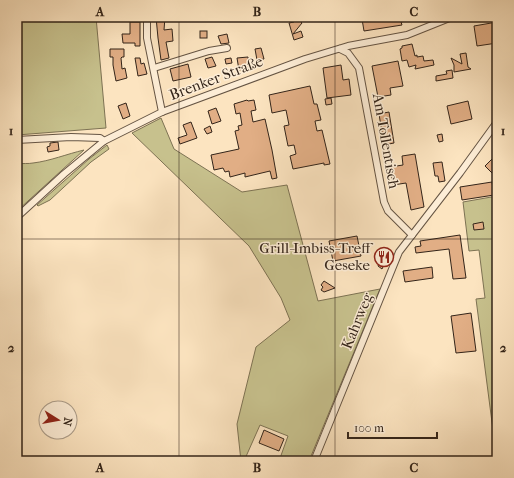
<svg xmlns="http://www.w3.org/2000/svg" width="514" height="478" font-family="'IM FELL French Canon',serif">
	<rect width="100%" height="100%" fill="#fce4c0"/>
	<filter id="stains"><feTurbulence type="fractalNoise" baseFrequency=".005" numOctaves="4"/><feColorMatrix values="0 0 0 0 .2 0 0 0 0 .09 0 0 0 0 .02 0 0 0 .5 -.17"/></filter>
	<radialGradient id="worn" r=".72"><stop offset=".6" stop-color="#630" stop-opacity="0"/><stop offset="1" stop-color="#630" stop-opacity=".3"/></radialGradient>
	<!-- green -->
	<g fill="#c7c18d" stroke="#7d7253">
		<polygon points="17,17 96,17 106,128 17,135"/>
		<polygon points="161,118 174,149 242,192 287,185 318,301 380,289 309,461 279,461 288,436 260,425 244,461 241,461 237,424 256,347 290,320 281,298 249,246 132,133"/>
		<polygon points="107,145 109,149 91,162 50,200 38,206 37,205 89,159"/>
		<path d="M84,150L17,211V164C23,163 28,164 33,163C50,161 67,154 84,150Z"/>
		<polygon points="497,196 497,461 476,299 485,298 479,250 469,251 463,202"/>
	</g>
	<!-- building -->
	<g fill="#e1ae85" stroke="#332419">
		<polygon points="156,17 165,17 164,30 172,29 173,41 166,42 169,58 161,60 158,38"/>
		<polygon points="373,17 412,17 412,20 401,22 402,25 364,31 362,19"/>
		<polygon points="297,18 302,23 293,34 301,31 303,37 294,40 289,23 294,22"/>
		<polygon points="130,22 140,22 140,46 135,46 135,43 123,43 122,34 130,34"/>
		<polygon points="497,22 497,43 477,46 474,26"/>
		<rect x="200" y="31" width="7" height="7"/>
		<polygon points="227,34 229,43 221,44 218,36"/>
		<polygon points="412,44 415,56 417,55 417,57 423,56 424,61 433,60 434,65 415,69 416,65 409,67 407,60 402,61 400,49 402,48 402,46"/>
		<polygon points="261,48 264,59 257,60 255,49"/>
		<polygon points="110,49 124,49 124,57 122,57 121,58 122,69 125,68 127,78 116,81 113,65 113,57 110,57"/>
		<polygon points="466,53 468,67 471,69 454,72 454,65 451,58 462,64 460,54"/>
		<polygon points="212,57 216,66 208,68 205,59"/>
		<polygon points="248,57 249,68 239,70 237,58"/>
		<polygon points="135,58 140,58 141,64 144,63 147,74 138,76"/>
		<polygon points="231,58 232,63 226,64 225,59"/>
		<polygon points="398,61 403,86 390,88 391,95 378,97 372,66"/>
		<polygon points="188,64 191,77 173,81 170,69"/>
		<polygon points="341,65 343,80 349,79 351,95 327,98 323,68"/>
		<polygon points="452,70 453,78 436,81 436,76 447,74 446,71"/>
		<polygon points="310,86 314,104 317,104 321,120 315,121 317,131 322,130 330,164 324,165 324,163 293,169 290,156 296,154 294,145 288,146 284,126 289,125 286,110 272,113 269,95"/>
		<polygon points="331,98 332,104 326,105 325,99"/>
		<polygon points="247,100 248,101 254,100 256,110 251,111 253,122 265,119 272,150 277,178 272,179 270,171 245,177 245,173 230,177 229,171 225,172 223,168 214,170 211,155 239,149 235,131 239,130 238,126 242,125 240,113 236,114 234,104"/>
		<polygon points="468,101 472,119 451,124 447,106"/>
		<polygon points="126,103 130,116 123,119 118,106"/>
		<polygon points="216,108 221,121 212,124 208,111"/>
		<polygon points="389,112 394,143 384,145 379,114"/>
		<polygon points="191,122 197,138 180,144 178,138 187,135 183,125"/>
		<polygon points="210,126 212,132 207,134 204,129"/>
		<polygon points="442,134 443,141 439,142 437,135"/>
		<polygon points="58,142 59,150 48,152 47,147 50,146 50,143"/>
		<polygon points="415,154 424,207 411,210 406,183 393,185 390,167 403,165 402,156"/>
		<polygon points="497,154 497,178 485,166"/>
		<polygon points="442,162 445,181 439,182 438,176 435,176 433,163"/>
		<polygon points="492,182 494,195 462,200 460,187"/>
		<polygon points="483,222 484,229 474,230 473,224"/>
		<polygon points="460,235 466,278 453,279 449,249 416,253 415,247 421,246 420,241"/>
		<polygon points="357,236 361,256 333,261 329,241"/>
		<polygon points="382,251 389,254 382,269 378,266"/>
		<polygon points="432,267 433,278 405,282 403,271"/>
		<polygon points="324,281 335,288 324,292 321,290 323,287 321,285"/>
		<polygon points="471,313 476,351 456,353 451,316"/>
		<polygon points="264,430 284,439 279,451 259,443"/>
	</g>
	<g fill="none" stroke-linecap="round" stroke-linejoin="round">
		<!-- minor casing -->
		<g stroke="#655443" stroke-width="8">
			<g id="minor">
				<polyline points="147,17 147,38 162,112"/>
				<polyline points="340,49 348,53 359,68 384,202 388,211 412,235"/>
				<polyline points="154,68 209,51 227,48"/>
				<polyline points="17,140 71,137 100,138 104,141"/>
				<polyline points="17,217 64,174 104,141 162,112 305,59 348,46 407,35 452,17"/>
				<polyline points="314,461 399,252 460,173 497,122"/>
			</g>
		</g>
		<!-- minor -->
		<use href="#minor" stroke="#fdedd6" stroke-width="6"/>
	</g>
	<!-- grid -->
	<path fill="none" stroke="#332419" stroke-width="1" stroke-opacity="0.55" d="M179,17V461M335,17V461M17,239H497"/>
	<!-- icons -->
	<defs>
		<g id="restaurant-ring" transform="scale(1)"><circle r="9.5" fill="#fdedd6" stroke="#8f2418" stroke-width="1.5"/><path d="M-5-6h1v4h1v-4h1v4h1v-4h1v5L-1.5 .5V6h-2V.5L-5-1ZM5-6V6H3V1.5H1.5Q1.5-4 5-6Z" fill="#8f2418"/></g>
	</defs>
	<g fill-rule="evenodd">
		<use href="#restaurant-ring" x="384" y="257"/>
	</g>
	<g text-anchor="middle" stroke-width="3" stroke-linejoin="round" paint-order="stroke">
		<!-- street labels -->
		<g font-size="15" fill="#332419" stroke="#fdedd6">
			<text transform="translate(216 78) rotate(-21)" y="5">Brenker Straße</text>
			<text transform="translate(386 141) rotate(80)" y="5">Am Tollentisch</text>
			<text transform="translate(357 321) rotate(-68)" y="5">Kahrweg</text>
		</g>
		<!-- poi labels -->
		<g font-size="15" fill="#332419" stroke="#fdedd6" text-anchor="end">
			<text x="370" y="253">Grill-Imbiss-Treff<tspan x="370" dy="17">Geseke</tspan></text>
		</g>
	</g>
	<!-- margin -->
	<rect width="514" height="478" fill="none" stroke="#fce4c0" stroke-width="44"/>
	<!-- north arrow -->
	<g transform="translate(58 420) rotate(101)"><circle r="19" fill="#fdedd6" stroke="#ac9d8a"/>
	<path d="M0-3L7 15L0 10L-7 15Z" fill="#8f2418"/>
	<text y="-6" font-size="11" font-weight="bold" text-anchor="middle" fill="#332419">N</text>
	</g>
	<!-- scale -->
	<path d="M348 432v6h89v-6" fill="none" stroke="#332419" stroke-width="2"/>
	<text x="354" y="432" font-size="12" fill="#332419" stroke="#fdedd6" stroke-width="3" paint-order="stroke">100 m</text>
	<rect x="22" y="22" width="470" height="434" fill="none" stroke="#332419" stroke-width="1.5"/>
	<g font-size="13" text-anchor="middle" font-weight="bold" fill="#332419">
		<text x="100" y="16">A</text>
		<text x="257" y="16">B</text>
		<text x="414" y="16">C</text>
		<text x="11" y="135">1</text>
		<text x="503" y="135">1</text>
		<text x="11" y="352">2</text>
		<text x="503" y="352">2</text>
		<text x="100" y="472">A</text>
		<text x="257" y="472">B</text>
		<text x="414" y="472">C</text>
	</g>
	<rect width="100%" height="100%" filter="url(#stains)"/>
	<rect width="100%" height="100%" fill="url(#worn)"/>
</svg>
